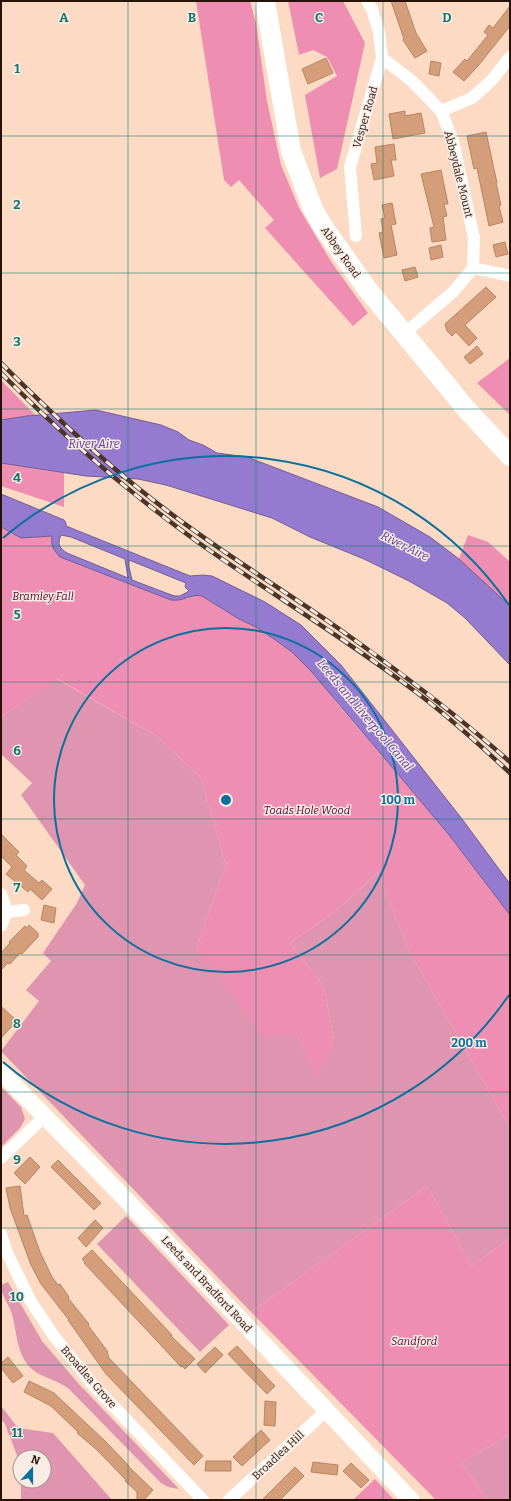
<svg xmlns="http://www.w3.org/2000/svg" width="511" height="1501" font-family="Bitter,serif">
	<rect width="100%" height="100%" fill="#fcdac3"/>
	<!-- green -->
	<g fill="#df95b0">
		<polygon points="57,679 158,737 201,778 226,865 197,946 297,1036 317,1077 334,1040 324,987 290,943 336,911 378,872 409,951 510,1128 510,1238 472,1266 427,1186 251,1312 1,1051 39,1001 26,990 51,961 43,953 77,903 85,885 21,795 32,783 1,754 1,717"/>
		<polygon points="1,1087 21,1107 25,1119 20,1128 1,1147"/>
		<polygon points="126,1216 229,1325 200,1352 97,1244"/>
		<path d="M8,1282L42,1341L78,1383L179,1489L168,1487L161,1483L69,1389C60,1382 49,1379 39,1374C16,1361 18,1336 12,1314C9,1304 1,1296 1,1285Z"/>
		<polygon points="1,1406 18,1428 53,1433 112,1500 21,1500 21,1481 44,1481 44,1457 20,1457 20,1463 5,1424 1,1419"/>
		<polygon points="510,1434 510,1500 488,1500 461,1463"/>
	</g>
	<!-- forest -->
	<g fill="#ee8eb2">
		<polygon points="196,1 250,1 256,23 267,101 281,165 299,208 332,263 368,313 353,326 265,228 274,220 239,180 231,187 224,180"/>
		<polygon points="288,1 343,1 365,43 337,169 320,178 305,95 337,76 327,57 313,50 299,55"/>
		<polygon points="510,358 510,415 477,383"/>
		<polygon points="1,380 36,416 27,416 1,420"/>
		<polygon points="1,463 64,473 64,507 1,486"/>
		<polygon points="1,527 14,535 52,536 55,551 98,572 186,599 196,595 202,596 239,619 256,627 274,639 292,652 318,678 337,703 450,836 510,915 510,1128 409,951 378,872 336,911 290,943 324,987 334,1040 317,1078 297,1036 260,1035 197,946 226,865 201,778 158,737 58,679 1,717"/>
		<polygon points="468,535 488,542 510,562 510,606 459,559"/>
		<polygon points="427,1186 472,1266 510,1238 510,1434 461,1463 488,1500 436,1500 251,1312"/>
		<polygon points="375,1479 394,1500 353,1500"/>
	</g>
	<!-- water -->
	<g fill="#947bcf" stroke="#735c92" fill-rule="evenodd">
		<polygon points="96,410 161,425 178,432 189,440 203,445 217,453 247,457 378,507 430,537 459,559 510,606 510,665 465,618 447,603 409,581 364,559 310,537 272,518 166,485 138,479 86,476 1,463 1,420 27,416"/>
		<path d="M1,494L64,520L66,523V526L190,576L203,575L212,576L265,602L301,625L341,665L462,819L510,884V915L450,836L311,671L292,652L274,639L256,627L239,619L202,596C192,593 183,602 171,600L60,557C53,549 51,546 52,536L21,538L1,527ZM61,535L71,537L125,559L128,578L67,553C59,548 57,544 61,535ZM129,560L186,583L185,587L189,591L180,596H174L132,580L129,567Z"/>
	</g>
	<!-- building -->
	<g fill="#d39e79" stroke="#b88561">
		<polygon points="391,1 405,1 416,33 427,51 415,58 403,40 404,39"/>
		<polygon points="510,6 510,26 478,66 464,81 453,72 465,59 467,61 488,35 484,32 489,25 493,28"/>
		<polygon points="326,58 333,73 308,84 302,69"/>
		<polygon points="431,61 441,63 439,76 429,74"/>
		<polygon points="405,111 405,116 421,113 425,133 393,139 389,114"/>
		<polygon points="486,132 497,183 496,183 501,205 499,206 503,222 489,226 477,168 474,169 467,136"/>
		<polygon points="394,144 396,160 391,160 394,176 374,180 371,164 377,163 375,147"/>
		<polygon points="441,170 448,204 444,204 447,216 443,217 446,240 432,242 430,228 434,227 421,174"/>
		<polygon points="392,203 396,224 391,225 397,255 384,258 379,233 383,232 381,219 385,218 382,205"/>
		<polygon points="505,242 508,254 496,257 493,245"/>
		<polygon points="441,245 443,257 431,260 429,248"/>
		<polygon points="415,267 418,277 405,281 402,270"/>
		<polygon points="486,287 496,297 465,325 477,338 469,346 456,332 452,336 447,331 445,324"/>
		<polygon points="477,346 483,354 470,364 464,357"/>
		<polygon points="1,834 19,852 16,855 27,866 24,870 39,883 42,880 52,889 42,900 30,889 28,892 6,874 12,867 1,856"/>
		<polygon points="44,905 56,908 54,923 41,920"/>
		<polygon points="29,925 38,933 38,937 22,954 20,953 10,964 8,963 1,970 1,953 10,943 9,942 25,926 27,928"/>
		<polygon points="1,1006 17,1021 1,1038"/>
		<polygon points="30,1157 40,1167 25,1184 14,1173"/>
		<polygon points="58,1160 101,1203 94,1210 51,1167"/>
		<polygon points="20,1186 24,1216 27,1215 40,1252 52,1277 58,1285 60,1284 69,1297 68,1298 89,1324 88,1325 90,1328 108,1352 107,1353 109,1356 108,1357 203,1456 194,1465 106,1374 68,1320 69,1320 41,1284 31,1265 10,1208 6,1188"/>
		<polygon points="95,1220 103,1228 86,1247 78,1238"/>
		<polygon points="92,1250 172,1335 171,1336 195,1359 185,1369 182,1366 181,1367 170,1355 84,1263 85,1262 82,1259"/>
		<polygon points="237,1346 275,1386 267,1394 228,1354"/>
		<polygon points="215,1347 223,1355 205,1373 197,1364"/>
		<polygon points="8,1357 23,1376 13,1383 1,1368 1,1363"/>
		<polygon points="29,1381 54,1393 105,1441 129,1466 129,1467 153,1490 144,1500 137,1500 137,1492 125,1481 126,1480 97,1450 77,1433 78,1432 51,1406 24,1392"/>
		<polygon points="265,1401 276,1402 275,1426 264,1425"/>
		<polygon points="261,1430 270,1440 242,1466 233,1457"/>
		<polygon points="206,1461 231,1461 231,1471 205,1471"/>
		<polygon points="313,1462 338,1465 337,1475 311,1472"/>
		<polygon points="351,1463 369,1480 361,1488 343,1471"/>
		<polygon points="295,1467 304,1476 280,1500 262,1500"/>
	</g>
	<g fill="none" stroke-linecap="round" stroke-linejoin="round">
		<!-- street -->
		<g stroke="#fff" stroke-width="12">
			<polyline points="382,58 412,81 441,111 453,141 474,238 473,268"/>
			<polyline points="441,111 472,98 492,80 510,57"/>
			<polyline points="356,236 350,167 382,58 379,32 372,9 367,1"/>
			<polyline points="473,268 510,276"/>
			<polyline points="404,334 454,291 473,268"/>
			<polyline points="1,894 7,912 1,926"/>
			<polyline points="7,912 24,910"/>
			<polyline points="1,1158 45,1116"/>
			<polyline points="1,1234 7,1253 30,1300 53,1335 93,1385 203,1500"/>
			<polyline points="229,1500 326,1411"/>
		</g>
		<!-- secondary -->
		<path stroke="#fff" stroke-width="17" d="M1,1072C140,1212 275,1356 411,1500"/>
		<!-- primary -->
		<polyline stroke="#fff" stroke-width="20" points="265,1 291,151 313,209 324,228 368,290 468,411 510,456"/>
		<!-- rail casing -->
		<g stroke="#4b3526" stroke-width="4.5">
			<g id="rail">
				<path d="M1,363C46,408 93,452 143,492C204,541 271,582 335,626C396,669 454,712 510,762"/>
				<path d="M1,373C62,435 128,492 199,543C270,593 346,639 416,692C449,717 480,745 510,773"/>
			</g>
		</g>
		<!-- rail -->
		<use href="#rail" stroke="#f8ece5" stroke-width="3" stroke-dasharray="9" stroke-linecap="butt"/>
	</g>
	<!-- grid -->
	<path fill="none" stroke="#0f766e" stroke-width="1" stroke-opacity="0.55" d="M128,1V1500M256,1V1500M383,1V1500M1,136H510M1,273H510M1,409H510M1,546H510M1,682H510M1,819H510M1,955H510M1,1092H510M1,1228H510M1,1365H510"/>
	<!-- distance rings -->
	<g fill="none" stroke="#0b709d" stroke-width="2">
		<circle cx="226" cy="800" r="172"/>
		<path d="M509 995A344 344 0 0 1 3 1062M3 538A344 344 0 0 1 509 605"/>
	</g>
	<g text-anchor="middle" stroke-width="3" stroke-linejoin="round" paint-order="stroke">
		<!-- street labels -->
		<g font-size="11" fill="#261305" stroke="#f8ece5">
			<text transform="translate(365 117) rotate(-74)" y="4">Vesper Road</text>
			<text transform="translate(459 174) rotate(76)" y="4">Abbeydale Mount</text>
			<text transform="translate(341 252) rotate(55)" y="4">Abbey Road</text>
			<text transform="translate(207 1284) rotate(47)" y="4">Leeds and Bradford Road</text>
			<text transform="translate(89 1377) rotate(49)" y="4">Broadlea Grove</text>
			<text transform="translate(278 1455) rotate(-43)" y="4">Broadlea Hill</text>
		</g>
		<!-- park labels -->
		<g font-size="11" font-style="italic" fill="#5a0231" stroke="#f8ece5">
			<text x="43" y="600">Bramley Fall</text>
			<text x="307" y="814">Toads Hole Wood</text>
			<text x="414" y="1345">Sandford</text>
		</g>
		<!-- water labels -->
		<g font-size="12" font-style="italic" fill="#5d3a9d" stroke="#f8ece5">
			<text x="94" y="448">River Aire</text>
			<text transform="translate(405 546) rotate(26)" y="4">River Aire</text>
			<text transform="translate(365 715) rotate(50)" y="4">Leeds and Liverpool Canal</text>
		</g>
	</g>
	<g font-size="13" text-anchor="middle" font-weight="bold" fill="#0f766e" stroke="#f8ece5" stroke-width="3" stroke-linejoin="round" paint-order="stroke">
		<text x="64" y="22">A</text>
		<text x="192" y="22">B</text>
		<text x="319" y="22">C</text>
		<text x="447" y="22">D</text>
		<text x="17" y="73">1</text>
		<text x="17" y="209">2</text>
		<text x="17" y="346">3</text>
		<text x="17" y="482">4</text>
		<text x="17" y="619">5</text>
		<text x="17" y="755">6</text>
		<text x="17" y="892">7</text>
		<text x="17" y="1028">8</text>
		<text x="17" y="1164">9</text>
		<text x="17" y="1301">10</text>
		<text x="17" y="1437">11</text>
	</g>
	<circle cx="226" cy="800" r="6" fill="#0b709d" stroke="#f8ece5" stroke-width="2"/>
	<g font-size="12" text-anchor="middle" font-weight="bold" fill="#0b709d" stroke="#f8ece5" stroke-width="3" stroke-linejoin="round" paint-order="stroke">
		<text x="398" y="804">100 m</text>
		<text x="469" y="1047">200 m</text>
	</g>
	<!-- border -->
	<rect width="511" height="1501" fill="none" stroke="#261305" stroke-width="4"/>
	<!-- north arrow -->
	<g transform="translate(32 1469) rotate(21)"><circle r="19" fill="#f8ece5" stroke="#a4958b"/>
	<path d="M0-3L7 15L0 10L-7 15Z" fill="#0b709d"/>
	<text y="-6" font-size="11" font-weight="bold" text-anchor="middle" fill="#261305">N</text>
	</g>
</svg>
